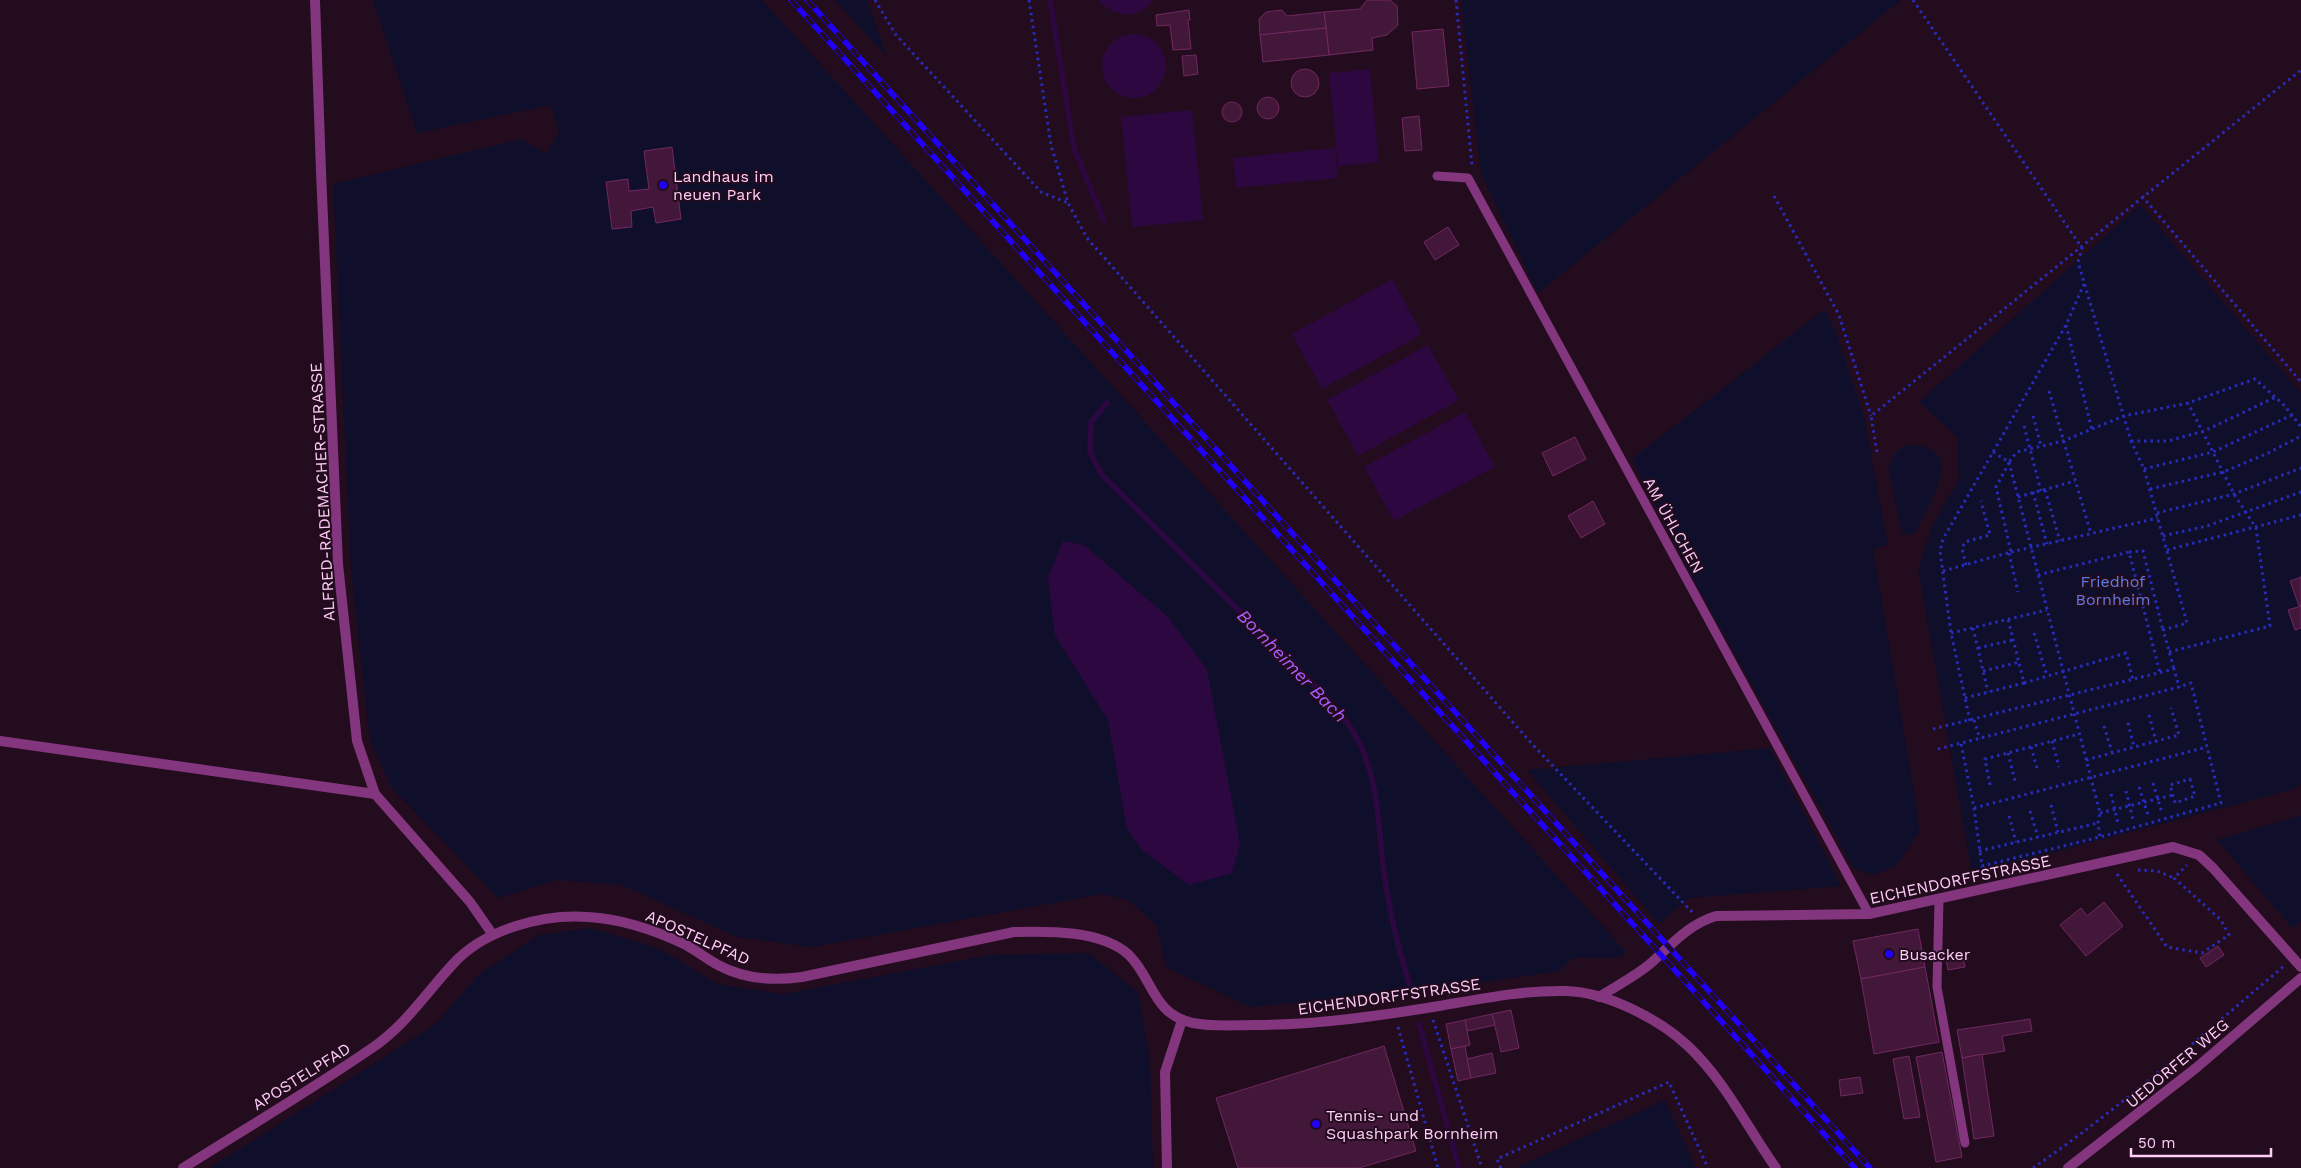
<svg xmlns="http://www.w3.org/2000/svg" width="2301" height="1168" font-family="'Work Sans',sans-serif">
	<rect width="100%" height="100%" fill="#220c1d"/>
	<!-- green -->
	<g fill="#0f0f2c" fill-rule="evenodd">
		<path d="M373,0H762L1626,952L1619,958H1573L1560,971L1451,987L1250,1007L1166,967L1156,925L1128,900L1103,894L812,947L737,937L622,885L557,880L498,898L392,788L370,741L351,569L333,184L521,139L546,154L559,133L551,105L417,133ZM1084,546L1168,617L1207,670L1189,885L1142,850L1127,829L1108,720Z"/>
		<polygon points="835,0 867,0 887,57"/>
		<polygon points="1461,0 1901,0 1538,293 1481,174"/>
		<polygon points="2140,205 2301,393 2301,784 2291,790 1972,874 1918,569 1932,526 1959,479 1957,437 1919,402"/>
		<polygon points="1825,309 1836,332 1864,416 1888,545 1873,549 1918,815 1919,833 1896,866 1874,875 1854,869 1684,562 1632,459"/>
		<path d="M1907,445C1970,445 1930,501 1916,532L1908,535L1902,533L1888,468L1895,453Z"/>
		<polygon points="1770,748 1841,886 1689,898 1659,924 1527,770"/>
		<polygon points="2301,815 2301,921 2292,928 2217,840"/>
		<polygon points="590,928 660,949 717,984 783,994 990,955 1089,953 1138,992 1150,1059 1153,1168 210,1168 436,1024 478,975 539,935"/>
		<polygon points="1665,1100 1696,1168 1516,1168"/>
	</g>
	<!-- water -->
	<g fill="#2d0740">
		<path d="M1098,0H1153C1139,21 1113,17 1098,0Z"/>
		<circle cx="1134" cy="66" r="32"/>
		<polygon points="1370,69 1379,162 1338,166 1329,73"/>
		<polygon points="1192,110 1203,220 1132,227 1121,117"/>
		<polygon points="1335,148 1338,178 1236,188 1233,158"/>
		<polygon points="1392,279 1422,334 1322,389 1292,334"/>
		<polygon points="1428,345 1459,400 1358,456 1327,400"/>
		<polygon points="1465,412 1495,467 1394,521 1364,467"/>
		<polygon points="1063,541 1084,545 1168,617 1207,670 1240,844 1232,873 1189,885 1142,850 1127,829 1108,720 1055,635 1048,578"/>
	</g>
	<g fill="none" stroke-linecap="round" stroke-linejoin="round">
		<!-- stream -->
		<g stroke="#2d0740" stroke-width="5.5">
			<polyline points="1050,0 1074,148 1104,221"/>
			<path d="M1107,403L1091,422L1090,452L1102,475L1317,688C1333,705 1349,721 1359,742C1377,779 1378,817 1382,857C1387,900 1396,942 1409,983"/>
			<polyline points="1419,1024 1459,1168"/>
		</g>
	</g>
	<!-- building -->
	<g fill="#431739" stroke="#712860">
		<polygon points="1367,0 1390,0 1397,6 1398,25 1387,35 1372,38 1373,50 1329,55 1324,12 1360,9"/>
		<polygon points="1189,10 1190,20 1188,20 1191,49 1173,50 1170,25 1157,26 1156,15"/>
		<polygon points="1282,10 1287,16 1324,12 1326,28 1260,35 1259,19 1266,12"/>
		<polygon points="1326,28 1329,55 1263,62 1260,35"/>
		<polygon points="1443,29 1449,86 1417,89 1412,32"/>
		<polygon points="1196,55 1198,74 1184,76 1182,56"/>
		<circle cx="1305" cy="83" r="14"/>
		<circle cx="1268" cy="108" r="11"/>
		<circle cx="1232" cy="112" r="10"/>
		<polygon points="1419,116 1422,150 1405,151 1402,118"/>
		<polygon points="672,147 681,219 656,223 653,207 631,211 632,227 612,229 606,182 628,179 629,191 649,189 644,151"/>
		<polygon points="1448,227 1459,245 1435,260 1424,242"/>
		<polygon points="1575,437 1586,459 1553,476 1542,453"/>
		<polygon points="1593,501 1605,524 1581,538 1568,516"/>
		<polygon points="2301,577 2301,605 2299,606 2290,581"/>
		<polygon points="2301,606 2301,628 2295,630 2288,610"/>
		<polygon points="2104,902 2123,926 2086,956 2060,925 2081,908 2087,916"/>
		<polygon points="1918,929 1925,967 1861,979 1853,941"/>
		<polygon points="2218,946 2224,955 2206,967 2200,958"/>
		<polygon points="1963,956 1965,967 1948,970 1946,959"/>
		<polygon points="1925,967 1939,1042 1874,1054 1861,979"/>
		<polygon points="1511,1010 1519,1048 1501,1052 1492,1014"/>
		<polygon points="1492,1014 1495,1025 1467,1031 1465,1020"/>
		<polygon points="2030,1019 2032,1031 2002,1036 2005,1051 1962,1058 1957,1030"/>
		<polygon points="1465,1020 1470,1045 1451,1049 1446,1024"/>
		<polygon points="1384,1046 1416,1151 1359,1168 1238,1168 1216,1098"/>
		<polygon points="1465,1046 1471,1078 1458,1081 1451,1049"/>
		<polygon points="1942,1052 1962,1157 1936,1162 1916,1057"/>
		<polygon points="1492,1053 1496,1073 1471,1078 1467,1059"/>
		<polygon points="1982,1054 1994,1136 1974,1139 1962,1058"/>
		<polygon points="1909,1056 1920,1117 1904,1119 1893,1059"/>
		<polygon points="1860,1077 1863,1093 1841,1096 1839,1080"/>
	</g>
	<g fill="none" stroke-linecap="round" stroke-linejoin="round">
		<!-- path -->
		<g stroke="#282cb8" stroke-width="3" stroke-dasharray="2.5 4" stroke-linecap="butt">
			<polyline points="875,0 896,35 1041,192 1068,203"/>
			<polyline points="1029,0 1051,145 1068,203 1087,238 1532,744 1693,913"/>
			<polyline points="1456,0 1472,166"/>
			<polyline points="1913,0 2082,248 2078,262 2131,441 2144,469 2187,623 2163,630 2174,669"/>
			<polyline points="1774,196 1839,315 1871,416"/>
			<polyline points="2142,196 2301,382"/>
			<polyline points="2066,325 2092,430"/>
			<polyline points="2049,391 2091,534"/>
			<polyline points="2033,416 2041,446"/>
			<polyline points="2024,426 2041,491"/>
			<polyline points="2131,441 2168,441 2204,431 2276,397"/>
			<polyline points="1877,452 1871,416 2301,70"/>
			<polyline points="1993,452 2009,462 2017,452 2063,441 2124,416 2188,403 2255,379 2285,406 2301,427"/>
			<polyline points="2009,462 2100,813 2098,823 2100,837"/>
			<polyline points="2144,469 2213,452 2292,415"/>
			<polyline points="2150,489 2223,472 2266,454 2301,436"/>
			<polyline points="2045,490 2060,541"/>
			<polyline points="2033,492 2047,544"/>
			<polyline points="2018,497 2075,481"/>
			<polyline points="2157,513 2234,494 2301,468"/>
			<polyline points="2163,536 2207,526 2301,492"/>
			<polyline points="2167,550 2301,515"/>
			<polyline points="2011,552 2158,518"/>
			<polyline points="2129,552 2143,551 2163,630"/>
			<polyline points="2009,553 2018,592"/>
			<polyline points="1966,565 1962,549 1965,542 1990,535 1981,501"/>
			<polyline points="1943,571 2011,552 1996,487 2009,463"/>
			<polyline points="2038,575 2129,552 2160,673"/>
			<polyline points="1973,628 1988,692"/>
			<polyline points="1951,633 2047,610"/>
			<polyline points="2034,633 2047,676"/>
			<polyline points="1978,648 2013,640"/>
			<polyline points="2169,652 2270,626 2256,528 2234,494 2188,403"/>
			<polyline points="1983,671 2019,662"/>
			<polyline points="2024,683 2126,653 2133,680"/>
			<polyline points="1965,698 2024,683 2008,619"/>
			<polyline points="2149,715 2156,741"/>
			<polyline points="1974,720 1980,739"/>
			<polyline points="1970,721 1951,633 1940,551 1943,539 2066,325 2084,284"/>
			<polyline points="2128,723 2134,747"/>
			<polyline points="2104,726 2112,752"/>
			<polyline points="1933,729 2174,669 2179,687 1938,749"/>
			<polyline points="2052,741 2059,767"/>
			<polyline points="1961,744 1974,808 1982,866 2100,837 2221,803 2191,683 2179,687"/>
			<polyline points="2031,747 2038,772"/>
			<polyline points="2008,753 2015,781"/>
			<polyline points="2086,760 2179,735 2171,708"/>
			<polygon points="2190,779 2195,796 2175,803 2170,785"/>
			<polyline points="2153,783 2162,813"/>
			<polyline points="1990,785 1985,759 2079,734"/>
			<polyline points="2139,787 2148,815"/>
			<polyline points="2126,791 2133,820"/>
			<polyline points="2111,794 2118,823"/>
			<polyline points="2051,805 2058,832"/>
			<polyline points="1974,808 2207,747"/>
			<polyline points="2030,811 2038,837"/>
			<polyline points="2100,813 2173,795"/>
			<polyline points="2009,816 2016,842"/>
			<polyline points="1979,851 2098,823"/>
			<polyline points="2138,870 2157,871 2174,878"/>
			<polyline points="2117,874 2167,947 2202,953 2229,935 2221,920 2174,878 2187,865"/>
			<polyline points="1433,1020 1482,1168"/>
			<polyline points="1398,1027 1438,1168"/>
			<polyline points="1501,1168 1497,1159 1669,1082 1708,1168"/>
			<path d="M2033,1168C2122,1107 2202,1035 2284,966"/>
		</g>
		<!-- service -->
		<g stroke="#83357d" stroke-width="9">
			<polyline points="1437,176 1468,178 1869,914"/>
			<polyline points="1939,900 1937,987 1965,1143"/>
		</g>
		<!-- minor -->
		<g stroke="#83357d" stroke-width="10">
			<polyline points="315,0 321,172 338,564 357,741 375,794 470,902 493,935"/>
			<polyline points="0,741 375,794"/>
			<path d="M1599,997C1616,986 1636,976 1651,963C1672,944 1689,924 1716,916L1869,914L2173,847L2199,855L2213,868L2301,967"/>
			<polyline points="1167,1168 1165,1072 1182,1020"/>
		</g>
		<!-- tertiary -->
		<g stroke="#83357d" stroke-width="10">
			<path d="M183,1168C246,1128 311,1090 372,1048C405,1026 426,993 453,964C485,929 542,914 588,917C622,919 655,930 686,945C697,951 707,959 718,965C744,979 774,981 802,977L1014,932C1048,931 1102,930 1129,955C1154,980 1152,1014 1193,1023C1213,1027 1235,1025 1255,1025C1317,1025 1378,1016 1439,1006C1481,999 1523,990 1566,991C1607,992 1659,1019 1688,1046C1725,1081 1747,1127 1776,1168"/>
			<polyline points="2068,1168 2196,1068 2301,978"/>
		</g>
		<!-- rail casing -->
		<g stroke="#2100f8" stroke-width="5.5">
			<g id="rail">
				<polyline points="791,0 1855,1168"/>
				<polyline points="807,0 1870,1168"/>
			</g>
		</g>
		<!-- rail -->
		<use href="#rail" stroke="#220c1d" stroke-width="4" stroke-dasharray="11" stroke-linecap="butt"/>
	</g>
	<!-- markers -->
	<g fill="#2100f8" stroke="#220c1d" stroke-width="2">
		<circle cx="663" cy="185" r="5"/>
		<circle cx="1889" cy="954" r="5"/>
		<circle cx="1316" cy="1124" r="5"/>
	</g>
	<g text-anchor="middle" stroke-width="4" stroke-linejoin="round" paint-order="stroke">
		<!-- poi labels -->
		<g font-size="16" fill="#ffcdf8" stroke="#220c1d" text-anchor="start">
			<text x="673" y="182">Landhaus im<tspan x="673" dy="18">neuen Park</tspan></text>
			<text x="1899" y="960">Busacker</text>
			<text x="1326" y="1121">Tennis- und<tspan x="1326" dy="18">Squashpark Bornheim</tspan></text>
		</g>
		<!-- street labels -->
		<g font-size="16" fill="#ffcdf8" stroke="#220c1d">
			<text transform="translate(322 492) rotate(-93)" y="6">ALFRED-RADEMACHER-STRASSE</text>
			<text transform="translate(1674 525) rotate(61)" y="6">AM ÜHLCHEN</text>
			<text transform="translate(1960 879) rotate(-12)" y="6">EICHENDORFFSTRASSE</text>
			<text transform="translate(698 937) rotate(24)" y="6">APOSTELPFAD</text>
			<text transform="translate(1389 996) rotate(-8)" y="6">EICHENDORFFSTRASSE</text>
			<text transform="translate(2177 1063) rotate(-40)" y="6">UEDORFER WEG</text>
			<text transform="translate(301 1076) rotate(-32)" y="6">APOSTELPFAD</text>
		</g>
		<!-- park labels -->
		<g font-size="16" fill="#5c7ae6" stroke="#220c1d">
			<text x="2113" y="587">Friedhof<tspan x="2113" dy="18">Bornheim</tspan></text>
		</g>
		<!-- water labels -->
		<g font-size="18" font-style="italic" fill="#ac5bff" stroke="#220c1d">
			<text transform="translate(1292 666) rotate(46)" y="6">Bornheimer Bach</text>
		</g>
	</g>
	<!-- scale -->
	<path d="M2131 1148v8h140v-8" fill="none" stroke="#ffcdf8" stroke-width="2.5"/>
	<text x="2138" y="1148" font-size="15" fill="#ffcdf8" stroke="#220c1d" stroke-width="4" paint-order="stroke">50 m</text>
</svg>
